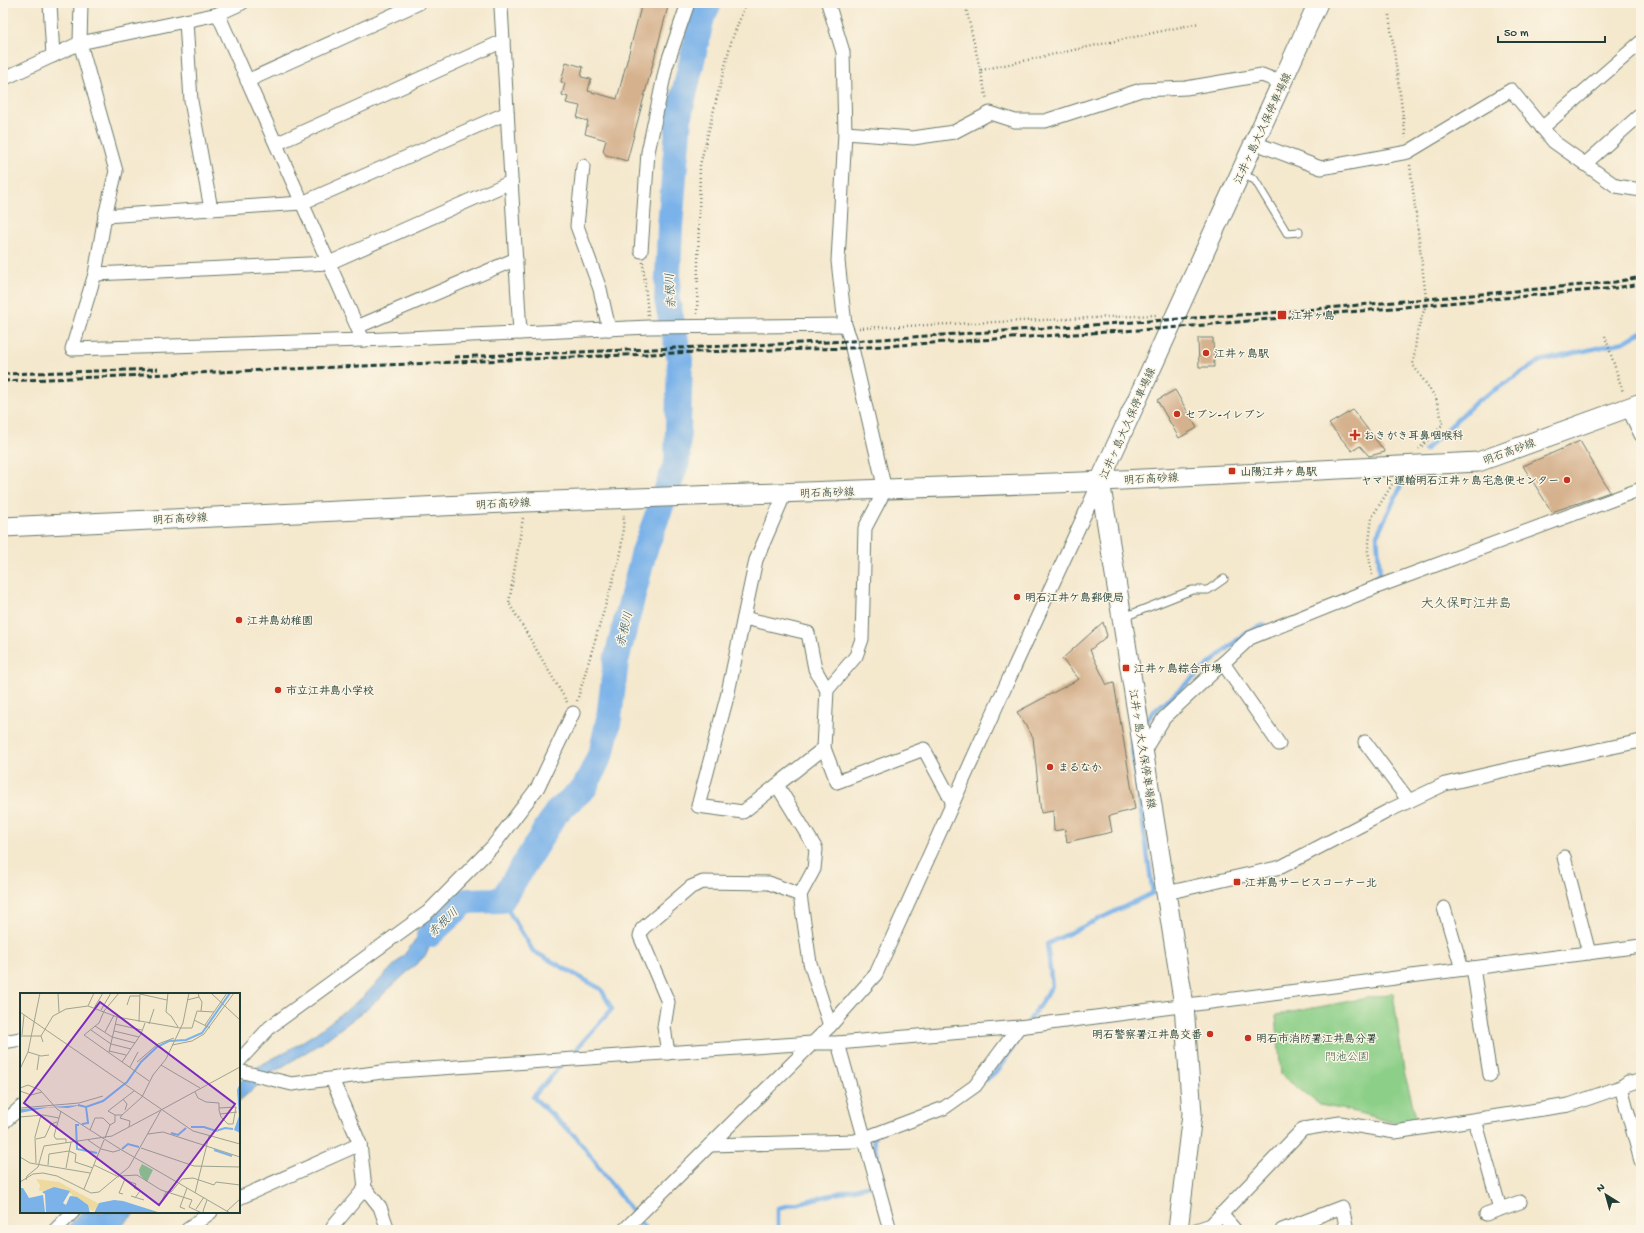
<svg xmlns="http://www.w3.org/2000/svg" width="1644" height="1233" font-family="'Gochi Hand','Klee One',sans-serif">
	<rect width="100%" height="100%" fill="#fcf5e5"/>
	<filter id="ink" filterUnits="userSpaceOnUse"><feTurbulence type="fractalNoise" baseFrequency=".025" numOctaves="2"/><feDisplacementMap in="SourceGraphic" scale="8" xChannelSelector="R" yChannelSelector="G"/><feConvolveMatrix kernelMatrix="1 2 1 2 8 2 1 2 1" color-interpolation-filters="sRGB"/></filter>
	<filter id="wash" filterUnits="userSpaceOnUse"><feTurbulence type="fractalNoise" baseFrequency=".012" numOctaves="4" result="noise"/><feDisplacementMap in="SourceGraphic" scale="16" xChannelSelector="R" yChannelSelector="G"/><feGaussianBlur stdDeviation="0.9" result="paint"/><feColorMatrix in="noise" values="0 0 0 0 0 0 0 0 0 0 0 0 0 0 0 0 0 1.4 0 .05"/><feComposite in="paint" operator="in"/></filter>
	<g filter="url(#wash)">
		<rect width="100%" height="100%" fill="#f4e8cd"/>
		<!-- green -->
		<polygon fill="#8ccf88" stroke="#56865e" points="1393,993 1404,1071 1417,1121 1391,1122 1356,1112 1320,1105 1281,1075 1276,1015"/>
		<!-- water -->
		<g fill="#7ab2e9" stroke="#4c788e">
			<polygon points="456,910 432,939 426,955 367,1009 321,1043 272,1073 239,1101 239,1083 259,1066 289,1050 316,1033 362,998 404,955 419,935"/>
			<polygon points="82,1212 136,1212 117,1230 65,1230"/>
		</g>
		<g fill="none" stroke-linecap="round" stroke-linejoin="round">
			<!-- stream -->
			<g stroke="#7ab2e9" stroke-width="4.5">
				<polyline points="1425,450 1476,402 1540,361 1624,342 1641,332"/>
				<polyline points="1362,587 1380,575 1377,535 1405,478"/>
				<polyline points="1144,724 1152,713 1247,632 1264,625"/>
				<polyline points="502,900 533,951 601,989 612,1009 569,1057"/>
				<polyline points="1027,1024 1052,986 1047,944 1153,893 1131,742 1135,736"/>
				<polyline points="564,1062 533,1097 577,1138 646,1230"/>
				<polyline points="986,1080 1000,1068 1021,1034"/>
				<polyline points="778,1230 778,1208 883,1182 873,1139 875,1138"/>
			</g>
			<!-- river -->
			<polyline stroke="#7ab2e9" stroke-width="26" points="429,935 466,901 502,900 556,813 585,787 602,751 609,718 616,661 644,552 677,462 680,359 667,300 670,227 679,116 702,17 709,3"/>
		</g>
		<g id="blocks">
			<!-- building -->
			<g fill="#d5b18d">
				<polygon points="642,3 669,3 627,161 606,155 603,151 606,140 585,134 588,121 577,118 580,106 566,103 568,97 562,95 565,83 561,82 566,62 583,67 581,77 591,79 588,91 617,99"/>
				<polygon points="1198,338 1213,338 1214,367 1199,367"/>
				<polygon points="1175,390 1197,428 1179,438 1157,400"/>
				<polygon points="1353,410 1385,452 1369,456 1360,446 1352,451 1329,424"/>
				<polygon points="1580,441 1610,492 1552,512 1523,466"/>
				<polygon points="1103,622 1107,636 1090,650 1107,685 1114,683 1135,809 1109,816 1112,832 1067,842 1065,829 1054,831 1053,811 1041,813 1033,737 1017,712 1079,679 1062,659"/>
			</g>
		</g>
	</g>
	<g filter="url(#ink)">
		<use href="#blocks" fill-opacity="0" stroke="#6a796a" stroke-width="1"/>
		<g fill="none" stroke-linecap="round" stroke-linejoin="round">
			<!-- lane casing -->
			<g stroke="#6a796a" stroke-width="9">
				<g id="lane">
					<polyline points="1241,174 1255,180 1287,233 1299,232"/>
					<polyline points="1124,617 1192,590 1208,590 1224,579"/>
				</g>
			</g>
			<!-- street casing -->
			<g stroke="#6a796a" stroke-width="15">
				<g id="street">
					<polyline points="50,3 53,56"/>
					<polyline points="81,3 80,43 116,171 105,216 95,274 72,349 363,340 649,327 845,325"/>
					<polyline points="500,3 501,7 520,333"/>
					<polyline points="828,3 843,52 845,133 838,261 845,325 851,341 852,348 885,490 865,528 862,639 856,656 827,690 824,748 777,785 816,849 814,869 800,895 810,963 830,1026"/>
					<polyline points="218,14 363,340"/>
					<polyline points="186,21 191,101 211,209"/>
					<polyline points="3,79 80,43 218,14 242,3"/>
					<polyline points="247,81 419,3"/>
					<polyline points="1542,128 1641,42"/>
					<polyline points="845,133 913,138 954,132 990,113 1015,121 1045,121 1141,90 1186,88 1262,75 1282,83"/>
					<polyline points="1255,143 1321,168 1408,152 1511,90 1554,142 1616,186 1641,190"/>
					<polyline points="276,144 503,41"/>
					<polyline points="1585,164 1641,114"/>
					<polyline points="583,166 577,226 600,289 609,329"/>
					<polyline points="105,216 302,203 507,113"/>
					<polyline points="641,251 648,152 666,67 688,3"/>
					<polyline points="95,274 329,263 511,182"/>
					<polyline points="357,327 516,259"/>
					<polyline points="1628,408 1641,435"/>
					<polyline points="744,618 808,633 815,669 827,690"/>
					<polyline points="1223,663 1279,744"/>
					<polyline points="1365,742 1409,801"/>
					<polyline points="824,748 837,782 924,749 953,803"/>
					<polyline points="1143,752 1164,718 1250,638 1374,588 1641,489"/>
					<polyline points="777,785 743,812 698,806 727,697 756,560 785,493"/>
					<polyline points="1564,857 1589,953"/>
					<polyline points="1166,893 1281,867 1390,810 1445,784 1536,763 1641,741"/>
					<polyline points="1444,908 1462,969"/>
					<polyline points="1473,968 1490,1075"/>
					<polyline points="3,1042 21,1039"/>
					<polyline points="838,1043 890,1230"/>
					<polyline points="668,1053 664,1027 668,1002 640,936 642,929 691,887 703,882 769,883 800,895"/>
					<polyline points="239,1061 270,1027 428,912 493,846 538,787 573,713"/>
					<polyline points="239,1071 292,1084 382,1072 812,1043 838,1043 1019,1027 1641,946"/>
					<polyline points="1628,1082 1621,1087 1641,1161"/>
					<polyline points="1475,1120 1500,1209"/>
					<polyline points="3,1123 21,1107"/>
					<polyline points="360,1144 365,1188 380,1207 388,1230"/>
					<polyline points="710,1145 855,1141 865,1138 944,1108 975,1086 1019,1027"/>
					<polyline points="239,1198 360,1144 332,1079"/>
					<polyline points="1221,1214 1235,1230"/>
					<polyline points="1486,1214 1520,1202"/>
					<polyline points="55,1230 73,1212"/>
					<polyline points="187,1230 211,1212"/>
					<polyline points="332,1230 333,1226 365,1188"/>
					<polyline points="624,1230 830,1026 876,974 1001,696 1100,481"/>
					<polyline points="1196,1230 1211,1225 1303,1129 1340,1123 1395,1132 1569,1105 1641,1080"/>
					<polyline points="1282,1230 1342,1207 1347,1230"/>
				</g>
			</g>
			<!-- secondary casing -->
			<g stroke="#6a796a" stroke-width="21">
				<g id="secondary">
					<polyline points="3,527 525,502 1082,482 1478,462 1641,403"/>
					<polyline points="1178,1230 1192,1114 1184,1005 1100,481 1318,3"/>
				</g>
			</g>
			<!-- path -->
			<g stroke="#6a796a" stroke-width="2.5" stroke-dasharray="1 3" stroke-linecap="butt">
				<polyline points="965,3 987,100"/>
				<polyline points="1389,15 1406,138"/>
				<polyline points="981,70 1199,23"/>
				<polyline points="1410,165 1426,298 1426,304 1417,333 1413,365 1436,398 1443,424 1419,449"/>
				<polyline points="643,262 648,315"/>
				<polyline points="697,314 700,165 731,42 746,3"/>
				<polyline points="859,328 1158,315"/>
				<polyline points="1605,336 1623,392"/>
				<polyline points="523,518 509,603 567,702"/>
				<polyline points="1372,575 1368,551 1372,517 1393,483"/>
				<polyline points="577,701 621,553 624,515"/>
			</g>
			<!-- lane -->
			<use href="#lane" stroke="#fff" stroke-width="7"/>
			<!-- street -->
			<use href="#street" stroke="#fff" stroke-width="13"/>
			<!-- secondary -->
			<use href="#secondary" stroke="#fff" stroke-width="19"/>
			<!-- rail -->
			<g stroke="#1f3d34" stroke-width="3" stroke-dasharray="6 3" stroke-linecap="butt">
				<polyline points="454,357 851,341 1003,331 1282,312 1615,282 1641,277"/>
				<polyline points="3,374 158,369"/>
				<polyline points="3,381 696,352 852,348 1170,328 1615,288 1641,284"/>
			</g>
		</g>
	</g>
	<!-- markers -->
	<g fill="#c8321e" stroke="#fcf5e5" stroke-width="1.5">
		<rect x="1277" y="310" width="10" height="10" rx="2"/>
		<circle cx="1206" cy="353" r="4"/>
		<circle cx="1177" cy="414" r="4"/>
		<path d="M1353 429h4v4h4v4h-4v4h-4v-4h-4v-4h4z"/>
		<rect x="1228" y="467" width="8" height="8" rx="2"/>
		<circle cx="1567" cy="480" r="4"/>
		<circle cx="1017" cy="597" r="4"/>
		<circle cx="239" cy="620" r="4"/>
		<rect x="1122" y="664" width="8" height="8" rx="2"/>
		<circle cx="278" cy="690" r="4"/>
		<circle cx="1050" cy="767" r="4"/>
		<rect x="1233" y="878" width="8" height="8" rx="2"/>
		<circle cx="1210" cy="1034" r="4"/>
		<circle cx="1248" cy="1038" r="4"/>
	</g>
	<g text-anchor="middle" stroke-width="3" stroke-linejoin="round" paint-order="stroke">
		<!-- street labels -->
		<g font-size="11" fill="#1f3d34" stroke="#fcf5e5">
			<text transform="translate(1262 128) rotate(-65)" y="4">江井ヶ島大久保停車場線</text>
			<text transform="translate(1127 423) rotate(-66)" y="4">江井ヶ島大久保停車場線</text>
			<text transform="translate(1509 451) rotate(-20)" y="4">明石高砂線</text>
			<text transform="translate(1151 478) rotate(-3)" y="4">明石高砂線</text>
			<text transform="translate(827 492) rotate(-2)" y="4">明石高砂線</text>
			<text transform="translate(503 503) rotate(-3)" y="4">明石高砂線</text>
			<text transform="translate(180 518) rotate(-3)" y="4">明石高砂線</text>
			<text transform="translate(1143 749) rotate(81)" y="4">江井ヶ島大久保停車場線</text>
		</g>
		<!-- poi labels -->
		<g font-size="11" font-weight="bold" fill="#1f3d34" stroke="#fcf5e5" text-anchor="start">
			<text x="1291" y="319">江井ヶ島</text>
			<text x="1214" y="357">江井ヶ島駅</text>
			<text x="1185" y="418">セブン-イレブン</text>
			<text x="1364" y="439">おきがき耳鼻咽喉科</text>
			<text x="1240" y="475">山陽江井ヶ島駅</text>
			<text x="1559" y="484" text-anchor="end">ヤマト運輸明石江井ヶ島宅急便センター</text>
			<text x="1025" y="601">明石江井ケ島郵便局</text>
			<text x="247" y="624">江井島幼稚園</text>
			<text x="1134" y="672">江井ヶ島綜合市場</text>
			<text x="286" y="694">市立江井島小学校</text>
			<text x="1058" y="771">まるなか</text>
			<text x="1245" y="886">江井島サービスコーナー北</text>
			<text x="1202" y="1038" text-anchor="end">明石警察署江井島交番</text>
			<text x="1256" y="1042">明石市消防署江井島分署</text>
		</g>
		<!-- park labels -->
		<g font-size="11" fill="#355a45" stroke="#fcf5e5">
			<text x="1347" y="1060">門池公園</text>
		</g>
		<!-- water labels -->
		<g font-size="12" font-style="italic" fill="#365a61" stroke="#fcf5e5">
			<text transform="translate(670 291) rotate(-93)" y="4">赤根川</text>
			<text transform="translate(624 629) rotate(-76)" y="4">赤根川</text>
			<text transform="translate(443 922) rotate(-43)" y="4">赤根川</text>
		</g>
		<!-- quarter labels -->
		<g font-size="13" fill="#1f3d34" stroke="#fcf5e5">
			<text x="1466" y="607">大久保町江井島</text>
		</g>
	</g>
	<!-- overview -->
	<g transform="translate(20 993)">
		<rect width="220" height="220" fill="#f4e8cd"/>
		<path d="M122,171L133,177L127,189L120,182L119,177Z" fill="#8ccf88"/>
		<path d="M16,186L39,189L81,212L73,218L51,206L52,201L41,196L19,198L20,192Z" fill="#eeda9e"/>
		<path d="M220,90V140L214,137L219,123L217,97ZM61,112L48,115L30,114L0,120V116ZM34,194L50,198L43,210L46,212L50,203L57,204L68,212L70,220L26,219L25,201L22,199ZM0,195H3L9,205L23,202L25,219L0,220ZM94,207L103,208L141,220H74L79,210Z" fill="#7ab2e9"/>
		<path fill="none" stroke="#7ab2e9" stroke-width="2" d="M58,112L66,114L83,108L107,89L121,69L137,54L149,48L166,47L182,40L210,0M62,131L68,130L66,114M59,132H56L57,156L77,160M171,134H184L196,138L205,135L213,136M151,140L158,142L166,135M102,156L108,151L119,154M194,157L212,163"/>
		<path fill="none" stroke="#9fa490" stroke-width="1" d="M38,0L39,19M99,0L84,18L79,30L64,42L129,88M148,0L146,19L151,23L158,34M191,0L220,27M120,1L147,7M179,4L182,9L181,18M167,7L179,4L178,0M107,12L110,3H120M68,13L74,0M74,15L83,0M81,17L91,0M0,19L173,138L220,151M174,27L190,35M119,29L120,0M95,31L122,37M129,31L134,16M185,32L207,0M75,33L92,44L115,50M71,37L91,51L111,56M94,38L119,44M85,39L94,22M2,42L4,22M0,43H21M23,49L21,43L33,23L46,16L68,13L97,24L160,35H172L177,18L194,19M152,52L172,48L184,41L214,0M89,58L106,62M8,59L21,63L29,62M89,59L97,24M102,69L121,41L125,30M117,69L138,51L154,45M141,72L180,95M110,74L118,59M0,76L8,59L20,0M17,77L19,63M0,95L8,92L20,97L37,116L100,156L210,220M0,98L11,102L22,99M175,99L178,105L186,109L199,110V117L201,124L208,131H213L216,114L199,115M103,106L107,111L105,117M0,115L59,110L83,103M200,121L217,119M95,122L88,118L114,98M102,122L100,125L110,128L109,134M0,124L23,122L39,125L41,118M39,125L34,143L36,146H46V150M70,137L75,125H83L90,132M128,141L143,139L220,164M85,145L90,132L95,129V122H102L122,104L133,82L146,66L163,30L169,0M16,146L25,144L31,131L37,129M68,147L81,156L93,159L100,157M121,155L174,173L220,174M0,164L10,170L70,180M16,170L15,144L21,122M28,172L29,161L49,158L56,161L55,169L73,175M74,172L99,184M46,175L51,149M100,183L117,182L141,197L172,207L169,214L182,220M6,187L7,183L18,174L24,153L92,143L141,117M105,187L116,191L114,195L120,198L115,205M0,189L13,181L23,180L37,183L71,200L79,199L109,174L141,117L220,74M64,196L84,147M175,200L189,143M103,201L99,200L105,186M111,203L124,207M141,210L146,199H151L162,186L173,185L194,192L196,189L220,192M165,216L160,214L167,195M176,216L184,204M207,218L220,206M184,220L183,218L187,207"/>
		<path fill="#7b2cbf" fill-opacity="0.15" stroke="#7b2cbf" stroke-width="2" d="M80,9L215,111L139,212L4,110Z"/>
		<rect width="220" height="220" fill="none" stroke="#1f3d34" stroke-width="2"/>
	</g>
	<!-- margin -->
	<rect width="1644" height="1233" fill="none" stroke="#fcf5e5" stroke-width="16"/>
	<!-- north arrow -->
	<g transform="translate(1606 1195) rotate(323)" stroke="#fcf5e5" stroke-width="3" paint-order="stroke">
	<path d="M0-3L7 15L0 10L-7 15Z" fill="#1f3d34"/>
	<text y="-6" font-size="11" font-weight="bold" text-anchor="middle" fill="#1f3d34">N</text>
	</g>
	<!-- scale -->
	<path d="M1498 36v6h107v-6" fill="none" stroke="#1f3d34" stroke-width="2"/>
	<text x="1504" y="36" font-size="12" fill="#1f3d34" stroke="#fcf5e5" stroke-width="3" paint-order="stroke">50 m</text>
</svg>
